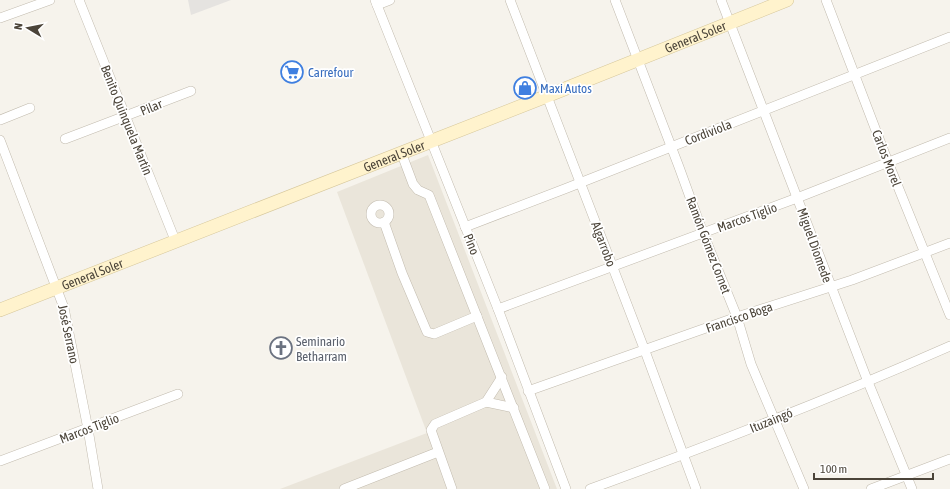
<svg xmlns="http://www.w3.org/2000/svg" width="950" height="489" font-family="'Asap Condensed',sans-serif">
	<rect width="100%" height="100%" fill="#f6f3ec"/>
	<!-- residential -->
	<polygon fill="#eae5da" points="428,155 557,489 280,489 427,433 337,192"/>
	<!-- parking -->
	<polygon fill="#e5e3e0" points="188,0 231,0 191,15"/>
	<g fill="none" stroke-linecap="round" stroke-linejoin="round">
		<!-- street casing -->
		<g stroke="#c2bbae" stroke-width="10">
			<g id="street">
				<polyline points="79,0 175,240"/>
				<polyline points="375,0 498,309 566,489"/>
				<polyline points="510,0 645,351 696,489"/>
				<polyline points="615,0 679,167 703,233 737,317 751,364 804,489"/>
				<polyline points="721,0 868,382 912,489"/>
				<polyline points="826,0 888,162 950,315"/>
				<polyline points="377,5 390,0"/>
				<polyline points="0,18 50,0"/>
				<polyline points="0,120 30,108"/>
				<polyline points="65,139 191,91"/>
				<polyline points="0,140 64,308 88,429 98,489"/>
				<polyline points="401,152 413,184 418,190 429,195 545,489"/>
				<circle cx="380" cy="214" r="9"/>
				<polyline points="384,222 402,273 427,332 434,334 477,316"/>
				<polyline points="465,227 567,188 950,37"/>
				<polyline points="498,309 797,198 950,138"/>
				<polyline points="502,377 486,402 514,408"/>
				<polyline points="528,391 737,317 852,280 950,243"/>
				<polyline points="0,461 178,394"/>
				<polyline points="344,489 438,452"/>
				<polyline points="452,489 431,430 435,424 486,402"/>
				<path d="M590,489C712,445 832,398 950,346"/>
				<polyline points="871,489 950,459"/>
			</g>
		</g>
		<!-- secondary casing -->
		<g stroke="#d6c79b" stroke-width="14">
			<g id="secondary">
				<path id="s1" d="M0,310L547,96L787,0"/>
			</g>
		</g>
		<!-- street -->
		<use href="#street" stroke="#fff" stroke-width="9"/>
		<!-- secondary -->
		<use href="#secondary" stroke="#fff3cd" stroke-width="13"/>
	</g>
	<!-- icons -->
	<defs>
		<g id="supermarket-ring" transform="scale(1.15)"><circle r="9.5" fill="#fff" stroke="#3f7fe0" stroke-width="1.5"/><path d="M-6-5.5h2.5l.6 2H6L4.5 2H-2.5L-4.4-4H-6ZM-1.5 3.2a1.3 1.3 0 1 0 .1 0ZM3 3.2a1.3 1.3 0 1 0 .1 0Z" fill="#3f7fe0"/></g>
		<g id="shop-ring" transform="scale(1.15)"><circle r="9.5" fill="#fff" stroke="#3f7fe0" stroke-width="1.5"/><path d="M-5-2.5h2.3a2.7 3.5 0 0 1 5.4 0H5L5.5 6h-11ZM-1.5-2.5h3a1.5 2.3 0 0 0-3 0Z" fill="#3f7fe0"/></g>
		<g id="church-ring" transform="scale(1.15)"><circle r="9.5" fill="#fff" stroke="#6b7280" stroke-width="1.5"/><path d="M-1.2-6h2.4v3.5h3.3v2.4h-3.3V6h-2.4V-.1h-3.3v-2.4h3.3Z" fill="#6b7280"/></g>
	</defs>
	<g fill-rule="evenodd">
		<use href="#supermarket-ring" x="292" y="72"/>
		<use href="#shop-ring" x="525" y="88"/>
		<use href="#church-ring" x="281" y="348"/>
	</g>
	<g text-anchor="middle" stroke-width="3.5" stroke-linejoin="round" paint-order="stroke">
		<!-- street labels -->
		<g font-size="13" fill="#4b4439" stroke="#fff">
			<text dy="5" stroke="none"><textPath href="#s1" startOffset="747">General Soler</textPath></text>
			<text transform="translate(151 107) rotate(-22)" y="5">Pilar</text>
			<text transform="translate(127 120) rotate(68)" y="5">Benito Quinquela Martín</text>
			<text transform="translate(708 132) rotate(-21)" y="5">Cordiviola</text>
			<text dy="5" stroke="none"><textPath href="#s1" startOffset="423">General Soler</textPath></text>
			<text transform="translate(887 158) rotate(69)" y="5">Carlos Morel</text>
			<text transform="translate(747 217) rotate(-20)" y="5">Marcos Tiglio</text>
			<text transform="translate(472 244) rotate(68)" y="5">Pino</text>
			<text transform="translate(604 244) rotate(69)" y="5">Algarrobo</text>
			<text transform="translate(709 245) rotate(69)" y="5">Ramón Gómez Cornet</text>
			<text transform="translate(815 245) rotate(70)" y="5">Miguel Diomede</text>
			<text dy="5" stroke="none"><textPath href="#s1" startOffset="99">General Soler</textPath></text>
			<text transform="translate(739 317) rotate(-19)" y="5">Francisco Boga</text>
			<text transform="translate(69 334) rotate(78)" y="5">José Serrano</text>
			<text transform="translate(771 420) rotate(-22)" y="5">Ituzaingó</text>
			<text transform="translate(89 428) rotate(-21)" y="5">Marcos Tiglio</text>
		</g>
		<!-- shop labels -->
		<g font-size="13" fill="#366cbe" stroke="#fff" text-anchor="start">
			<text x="308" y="77">Carrefour</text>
			<text x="540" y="93">Maxi Autos</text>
		</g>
		<!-- worship labels -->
		<g font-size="13" fill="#5b616d" stroke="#fff" text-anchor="start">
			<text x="296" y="346">Seminario<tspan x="296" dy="15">Betharram</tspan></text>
		</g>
	</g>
	<!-- north arrow -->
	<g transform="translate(28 28) rotate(280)" stroke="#ffffff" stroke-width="3" paint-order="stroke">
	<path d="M0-3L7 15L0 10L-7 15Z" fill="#4b4439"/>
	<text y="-6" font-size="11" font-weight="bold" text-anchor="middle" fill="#4b4439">N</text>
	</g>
	<!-- scale -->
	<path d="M814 473v6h119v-6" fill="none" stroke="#4b4439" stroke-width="2"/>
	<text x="820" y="473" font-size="12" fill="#4b4439" stroke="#ffffff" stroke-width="3" paint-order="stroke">100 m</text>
</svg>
